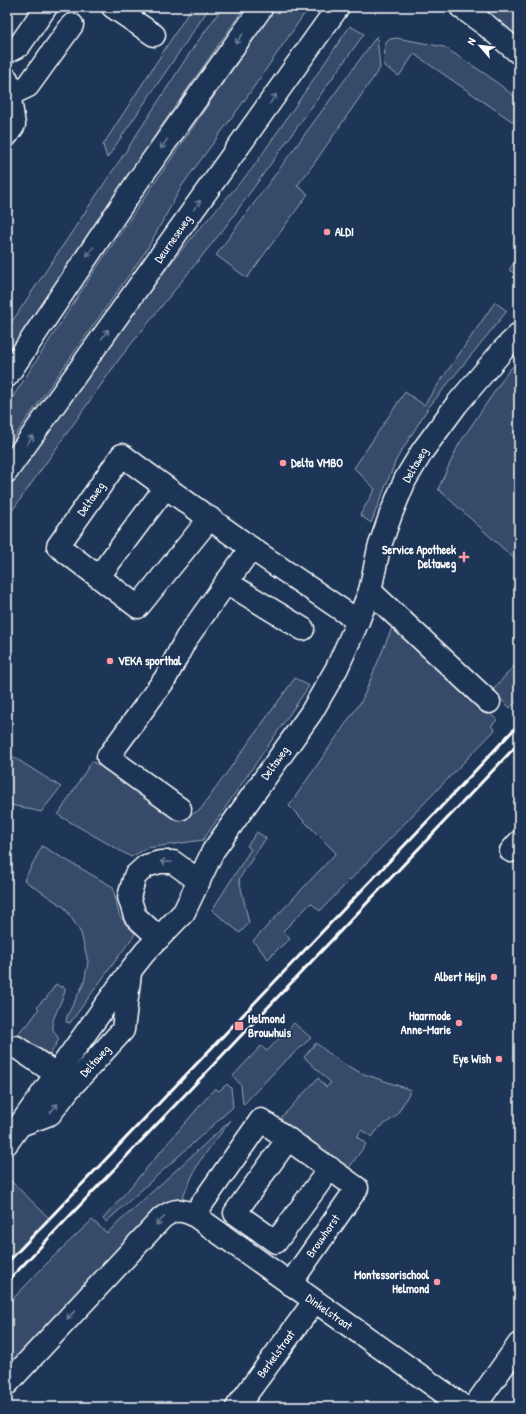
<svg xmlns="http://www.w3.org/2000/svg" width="526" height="1414" font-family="'Patrick Hand',sans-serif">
	<rect width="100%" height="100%" fill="#1d3557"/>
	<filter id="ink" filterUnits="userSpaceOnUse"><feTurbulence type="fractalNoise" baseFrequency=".025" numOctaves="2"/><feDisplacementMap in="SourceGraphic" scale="8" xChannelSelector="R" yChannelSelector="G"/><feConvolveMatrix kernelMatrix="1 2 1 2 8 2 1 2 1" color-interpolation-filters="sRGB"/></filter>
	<g filter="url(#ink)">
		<!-- green -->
		<g fill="#364b69" stroke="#9aa5b4">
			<polygon points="192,7 210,7 107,158 103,145"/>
			<polygon points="223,7 245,7 158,131 7,364 7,329 122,157 193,48"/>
			<polygon points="275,7 309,7 244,101 183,184 146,251 7,447 7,406 91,276"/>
			<polygon points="475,7 505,7 519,17 519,40"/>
			<polygon points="350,26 364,34 226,226 120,358 7,518 7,490 148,291 194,235 252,169"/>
			<polygon points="377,36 380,68 313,165 297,186 308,194 247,278 216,255"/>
			<polygon points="397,38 444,47 487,75 519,100 519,126 414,54 399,76 384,66 385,44 390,39"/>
			<polygon points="519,255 519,276 509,270"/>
			<polygon points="495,302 507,311 428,408 396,460 371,523 360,515 375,489 354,468 405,392 424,405"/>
			<polygon points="519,362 519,563 438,489 459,444 509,370"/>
			<polygon points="394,623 497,720 491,726 495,730 320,911 311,903 283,931 290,939 279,948 268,959 253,941 336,853 289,806 362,700"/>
			<polygon points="519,660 519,698 510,708 492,691"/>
			<polygon points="295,678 309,686 203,840 147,848 131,857 58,815 92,761 173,815 186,817 200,810"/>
			<polygon points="7,753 61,787 41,812 7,804"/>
			<polygon points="257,832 266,838 239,879 249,923 240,933 212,910 251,849 247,846"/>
			<polygon points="42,846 113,887 119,915 135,934 70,1023 66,1022 67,1016 84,983 88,962 81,933 65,908 24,880"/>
			<polygon points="56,984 62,988 63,986 65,988 65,992 53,1020 53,1030 59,1039 50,1055 18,1034 25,1025 27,1026 39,1009 37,1007 44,999 45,1000"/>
			<polygon points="294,1023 311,1038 281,1065 243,1105 241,1085 233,1076 261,1046 267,1051"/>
			<polygon points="316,1043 340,1062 361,1073 411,1090 396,1116 378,1129 372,1137 361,1130 357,1137 366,1144 346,1172 277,1122 318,1078 326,1087 331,1083 304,1057"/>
			<polygon points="227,1084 231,1088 233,1107 106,1222 103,1219 215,1088 219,1091"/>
			<polygon points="231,1120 199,1162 181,1200 7,1368 7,1305 52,1258 92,1220 107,1233"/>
			<polygon points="7,1177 51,1220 7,1263"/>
		</g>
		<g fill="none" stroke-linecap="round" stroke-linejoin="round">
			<!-- minor casing -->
			<g stroke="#fff" stroke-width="25">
				<g id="minor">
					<polyline points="113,7 154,35"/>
					<polyline points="461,7 487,26 519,53"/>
					<polyline points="7,52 19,46 46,7"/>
					<polyline points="7,79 14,125 7,135"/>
					<polyline points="7,96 28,86 72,25"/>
					<path d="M210,518L138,607L58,546L122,455C164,487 208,517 251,548"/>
					<polyline points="99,576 165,488"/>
					<polyline points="226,582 303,629"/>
					<polyline points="370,591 489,702"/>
					<polyline points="180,809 108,757 165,679 186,639 251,548 358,621"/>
					<polyline points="511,851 519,842"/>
					<polyline points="159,938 135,916 129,897 135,876 146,866 160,862 173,862 199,881"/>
					<polyline points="16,1047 56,1074"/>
					<polyline points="20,1125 50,1114 69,1089 123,1030 130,973"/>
					<polyline points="288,1139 235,1213 276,1242 330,1168"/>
					<polyline points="7,1143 130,971 145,952 184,912 213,851 311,713 337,668 358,621 370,591 379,548 391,514 405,480 423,450 457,404 503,350 519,334"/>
					<polyline points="194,1215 261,1120 357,1188 290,1284"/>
					<path d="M7,1384L162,1218C174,1209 180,1209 194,1215L464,1407"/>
					<polyline points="237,1407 314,1302"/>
					<polyline points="474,1407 519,1344"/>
				</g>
			</g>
			<!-- major casing -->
			<g stroke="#fff" stroke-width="25">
				<g id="major">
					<polyline points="7,376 140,178 262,7"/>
					<polyline points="7,471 338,7"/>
				</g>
			</g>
			<!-- minor -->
			<use href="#minor" stroke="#1d3557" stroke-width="22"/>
			<!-- major -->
			<use href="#major" stroke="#1d3557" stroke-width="22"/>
			<!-- rail -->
			<g stroke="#fff" stroke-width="3">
				<polyline points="7,1263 459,788 519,724"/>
				<polyline points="7,1282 519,743"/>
			</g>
		</g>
		<!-- one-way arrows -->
		<defs><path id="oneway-shaft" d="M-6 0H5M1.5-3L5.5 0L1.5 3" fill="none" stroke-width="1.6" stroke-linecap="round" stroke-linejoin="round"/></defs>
		<g stroke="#6c7c92">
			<use href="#oneway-shaft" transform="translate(239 39) rotate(126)"/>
			<use href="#oneway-shaft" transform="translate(273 99) rotate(-55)"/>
			<use href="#oneway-shaft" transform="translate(164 144) rotate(126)"/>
			<use href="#oneway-shaft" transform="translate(197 205) rotate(-55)"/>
			<use href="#oneway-shaft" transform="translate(90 252) rotate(124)"/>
			<use href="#oneway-shaft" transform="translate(105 334) rotate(-54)"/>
			<use href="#oneway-shaft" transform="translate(30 440) rotate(-54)"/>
			<use href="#oneway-shaft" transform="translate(166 862) rotate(-177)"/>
			<use href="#oneway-shaft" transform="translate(54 1108) rotate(-51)"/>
			<use href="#oneway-shaft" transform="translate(160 1221) rotate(136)"/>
			<use href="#oneway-shaft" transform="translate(71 1315) rotate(133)"/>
		</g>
	</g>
	<!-- markers -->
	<g fill="#ff9aa2" stroke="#1d3557" stroke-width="1.5">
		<circle cx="327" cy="232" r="4"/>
		<circle cx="283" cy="463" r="4"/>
		<path d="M462 551h4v4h4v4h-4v4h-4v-4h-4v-4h4z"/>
		<circle cx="110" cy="661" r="4"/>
		<circle cx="494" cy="977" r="4"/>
		<circle cx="459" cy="1023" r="4"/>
		<rect x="234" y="1021" width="10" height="10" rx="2"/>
		<circle cx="499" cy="1059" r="4"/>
		<circle cx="437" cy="1282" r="4"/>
	</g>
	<g text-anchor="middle" stroke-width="3.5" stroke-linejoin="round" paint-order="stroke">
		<!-- poi labels -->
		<g font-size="12" font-weight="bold" fill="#fff" stroke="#1d3557" text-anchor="end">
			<text x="335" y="236" text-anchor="start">ALDI</text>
			<text x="291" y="467" text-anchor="start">Delta VMBO</text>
			<text x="456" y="554">Service Apotheek<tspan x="456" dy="14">Deltaweg</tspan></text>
			<text x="118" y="665" text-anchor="start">VEKA sporthal</text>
			<text x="486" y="981">Albert Heijn</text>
			<text x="451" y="1020">Haarmode<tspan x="451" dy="14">Anne-Marie</tspan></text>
			<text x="248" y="1023" text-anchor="start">Helmond<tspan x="248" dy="14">Brouwhuis</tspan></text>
			<text x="491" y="1063">Eye Wish</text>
			<text x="429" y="1279">Montessorischool<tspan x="429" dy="14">Helmond</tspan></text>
		</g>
		<!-- street labels -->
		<g font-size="12" fill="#fff" stroke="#1d3557">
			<text transform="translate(173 239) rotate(-55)" y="4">Deurneseweg</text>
			<text transform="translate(415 465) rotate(-60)" y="4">Deltaweg</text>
			<text transform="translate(91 499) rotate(-55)" y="4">Deltaweg</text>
			<text transform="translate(275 763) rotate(-54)" y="4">Deltaweg</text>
			<text transform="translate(95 1061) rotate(-48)" y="4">Deltaweg</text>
			<text transform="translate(323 1236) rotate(-55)" y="4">Brouwhorst</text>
			<text transform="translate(329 1312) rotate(35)" y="4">Dinkelstraat</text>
			<text transform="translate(276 1354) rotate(-54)" y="4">Berkelstraat</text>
		</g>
	</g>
	<!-- margin -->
	<rect width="526" height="1414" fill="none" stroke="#1d3557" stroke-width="24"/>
	<rect x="12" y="12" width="502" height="1390" fill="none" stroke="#fff" stroke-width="1.5" filter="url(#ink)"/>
	<!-- north arrow -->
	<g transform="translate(480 46) rotate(298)" stroke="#1d3557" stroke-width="3" paint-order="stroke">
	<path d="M0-3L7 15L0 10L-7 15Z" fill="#ffffff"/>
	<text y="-6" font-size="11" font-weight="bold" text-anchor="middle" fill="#ffffff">N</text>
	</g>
</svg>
